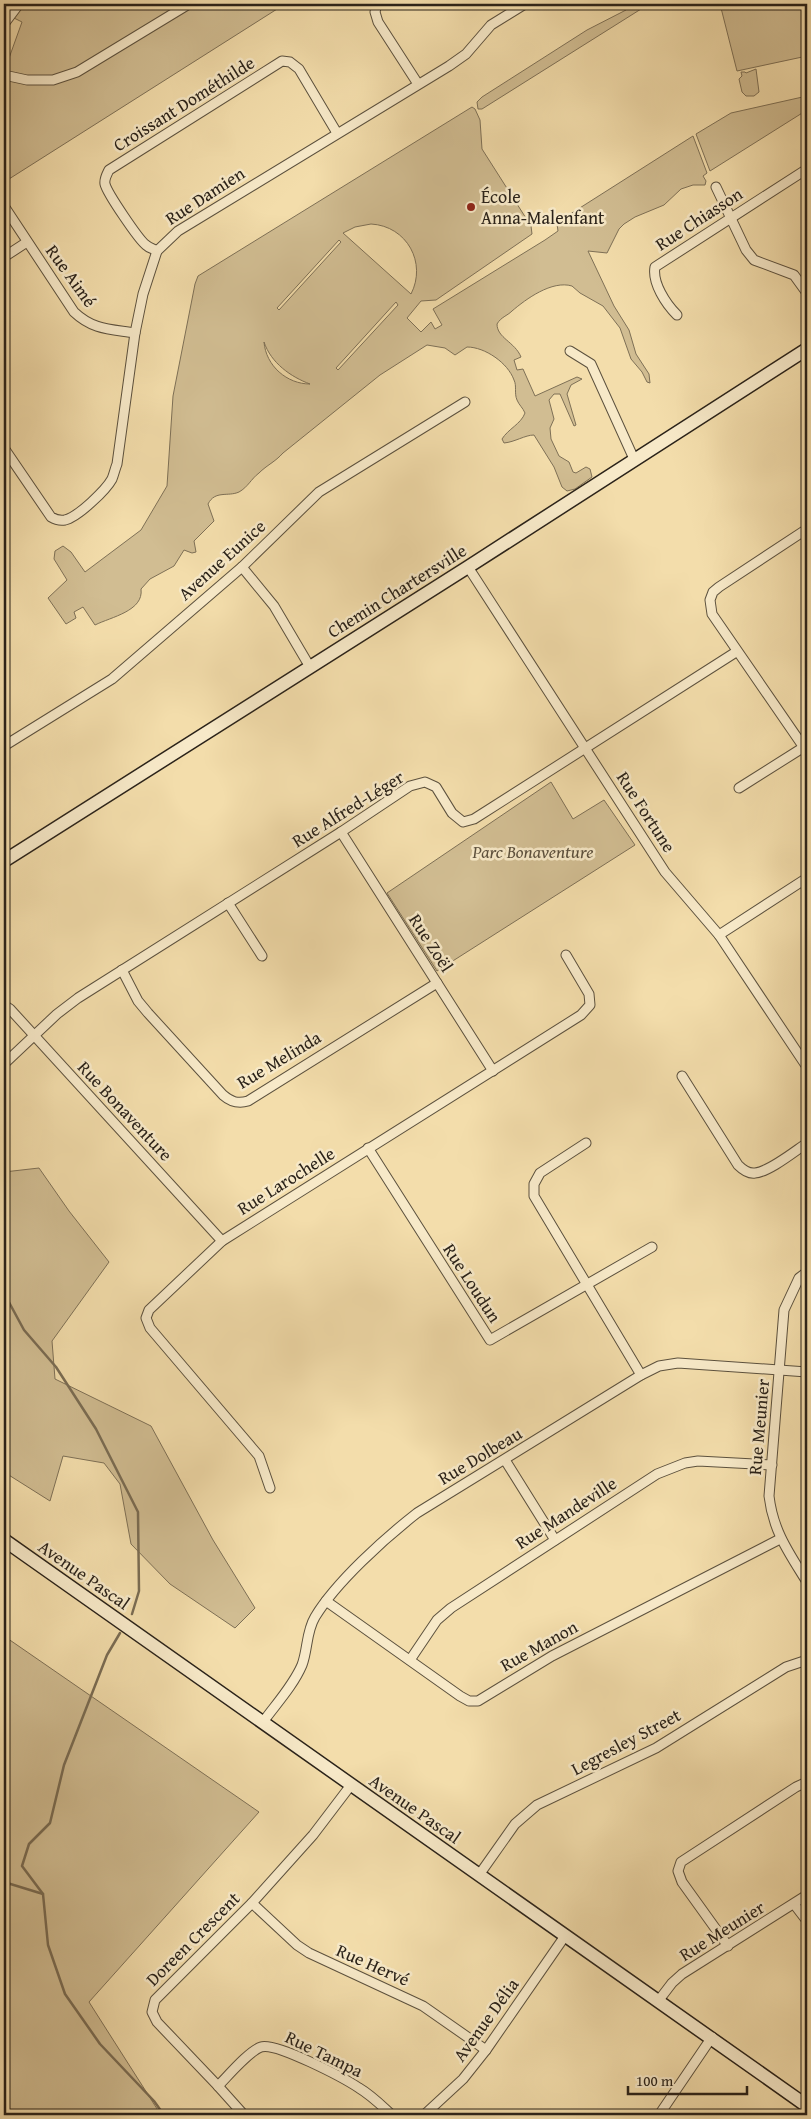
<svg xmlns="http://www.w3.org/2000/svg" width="811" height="2119" font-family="'Gentium Book Plus',serif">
	<rect width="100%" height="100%" fill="#f3ddab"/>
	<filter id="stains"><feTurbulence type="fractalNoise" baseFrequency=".004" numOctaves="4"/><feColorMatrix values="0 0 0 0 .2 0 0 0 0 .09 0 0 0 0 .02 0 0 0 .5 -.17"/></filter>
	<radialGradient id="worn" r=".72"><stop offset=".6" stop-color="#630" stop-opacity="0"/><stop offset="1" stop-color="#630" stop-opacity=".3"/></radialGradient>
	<!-- green -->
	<g fill="#d1bd92" stroke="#7e7056" fill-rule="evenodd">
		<polygon points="4,4 285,4 9,179 4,176 4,72 22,22 4,13"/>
		<polygon points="632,4 649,4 482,109 478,109 477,102 482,97 587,30 626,10"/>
		<polygon points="720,4 807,4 807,56 737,71"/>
		<polygon points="756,69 759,92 754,96 746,96 742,92 739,79 742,76 741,72 745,72 746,73"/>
		<polygon points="807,96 807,110 710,171 696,134 731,113"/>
		<path d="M472,107L475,109L480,120L482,149L531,226L532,234L436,300L421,301L407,318L421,332L431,322L435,329L442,325L433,309L545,240L558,231L557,224L564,218L693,136L707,173L703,176L706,181L705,185H693L681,189L664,205L635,217L624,224L619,229L607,253L588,251L614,306L629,330L636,354L649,374L650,383L647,382L642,372L631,359L620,328L603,306L580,293L572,286C552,280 526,299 512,311C507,316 501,317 497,324C497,338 515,342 521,357L514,360L517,370L523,369L535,396L577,377L582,379L571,385L567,394L576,425L574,426L560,394H554L549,400L554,419L550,428L551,439L559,456L569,462L573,472L576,473L586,467L590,469L592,477L575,489L567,491L562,487L554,467L534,435C525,435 515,442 504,443L502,439C508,429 521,424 525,413C523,408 519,405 517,400C514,393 517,386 514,380C508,363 485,347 467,347L455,355L445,348L427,345L380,375L283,453C275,462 267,465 259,473C251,479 248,487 239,492C228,497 215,490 208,504L214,521L194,541L196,552L192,553L184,550L174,566L150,579L141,589C144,611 111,617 95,625L83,607L74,612L76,618L66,624L48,598L67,580L54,559L55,551L63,546L71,552L85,572L141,530L167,486L173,396L195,284L198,276ZM371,224C407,226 427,263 411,294L343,233L355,227ZM339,240L341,242L279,310L277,308ZM396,302L398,305L338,370L336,368ZM264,342C271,363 291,377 310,384C287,384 266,366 264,342Z"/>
		<polygon points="551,782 573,819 604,800 635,845 437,971 387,893"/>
		<polygon points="39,1168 69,1211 109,1262 52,1341 55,1379 151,1426 213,1540 255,1608 235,1628 170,1584 131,1544 120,1484 104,1463 63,1456 50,1501 4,1472 4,1172"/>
		<polygon points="4,1636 259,1812 89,2002 161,2115 4,2115"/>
	</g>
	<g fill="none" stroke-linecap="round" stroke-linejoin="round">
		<!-- stream -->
		<g stroke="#7a6c53" stroke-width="2.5">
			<polyline points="4,1293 24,1330 56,1367 96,1429 138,1512 139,1591 132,1614"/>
			<polyline points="120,1633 107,1655 64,1765 50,1823 29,1844 22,1866 43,1894 48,1945 65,1994 100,2044 154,2101 164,2115"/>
			<polyline points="4,1882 43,1894"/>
		</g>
		<!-- street casing -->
		<g stroke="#5c513e" stroke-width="11">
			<g id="street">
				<polyline points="377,4 375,12 378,22 418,84"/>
				<polyline points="4,24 19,4"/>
				<polyline points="4,75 27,80 53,80 77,72 189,4"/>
				<polyline points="716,187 746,250 754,260 794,275 807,293"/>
				<path d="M4,206L74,312C93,330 110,329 135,333"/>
				<path d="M157,251C154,249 149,248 146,245C139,240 107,193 105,184C104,179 107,174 109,170L282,61L290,62L299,69L337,133"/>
				<polyline points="4,257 27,242"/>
				<path d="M677,315C666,304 652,283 655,267L807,169"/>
				<polyline points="570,351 591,364 634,459"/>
				<path d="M4,448L51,517C56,520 59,521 65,520C78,517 106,490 112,479C114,474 115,469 117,464L135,333L143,294L157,251L178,231L449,66L466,54L491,25L525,4"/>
				<polyline points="807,529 719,587 713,592 710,600 712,614 807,752"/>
				<polyline points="242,567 274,606 310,667"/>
				<polyline points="468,567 665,872 719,935 807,1067"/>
				<polyline points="4,746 112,679 242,567 319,492 465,402"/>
				<polyline points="739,788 804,747"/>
				<polyline points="341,832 493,1071"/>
				<polyline points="228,903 262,956"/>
				<polyline points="719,935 807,878"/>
				<path d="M122,970L138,1001L148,1013L223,1095C231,1102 238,1104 248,1101L437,983"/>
				<polyline points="4,1005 10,1009 222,1241"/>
				<polyline points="4,1064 57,1014 78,998 341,832 410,786 425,782 436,787 452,813 463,822 474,819 736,652"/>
				<path d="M682,1076L738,1165C743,1170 748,1174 755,1173C769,1172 795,1151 807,1143"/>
				<polyline points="586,1143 540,1173 534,1184 534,1196 641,1375"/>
				<polyline points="368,1148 490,1340 652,1247"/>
				<path d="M807,1272L799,1278L784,1310L769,1496C773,1531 789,1553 807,1582"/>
				<polyline points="505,1460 555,1540"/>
				<polyline points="270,1488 259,1456 150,1328 146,1318 149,1310 222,1241 581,1015 590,1005 589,994 566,955"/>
				<polyline points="326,1601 460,1696 469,1701 478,1701 552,1656 780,1539"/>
				<polyline points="410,1660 437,1620 451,1608 657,1474 685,1463 698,1461 772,1465"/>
				<path d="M263,1722C276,1704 293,1686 302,1665C308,1649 306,1632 315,1617C336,1582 385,1538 417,1513L641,1375L659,1366L678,1363L807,1372"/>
				<polyline points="479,1875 515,1824 537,1805 656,1748 786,1667 807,1660"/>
				<polyline points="252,1903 297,1945 309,1953 423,2006 486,2050"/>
				<polyline points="794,1904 807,1921"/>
				<polyline points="728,1946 682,1882 678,1871 681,1862 796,1787 807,1782"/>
				<polyline points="659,2000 672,1983 682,1974 807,1895"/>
				<path d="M218,2086C228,2076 249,2051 261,2047C276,2042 344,2078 359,2088C371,2095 382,2106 392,2115"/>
				<polyline points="244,2115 218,2086 157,2022 152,2012 155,2000 252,1903 313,1835 351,1785"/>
				<polyline points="424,2115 463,2079 486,2050 565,1936"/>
				<polyline points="659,2115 712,2037"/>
			</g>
		</g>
		<!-- secondary casing -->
		<g stroke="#2a2219" stroke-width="15">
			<g id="secondary">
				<polyline points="4,861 468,567 807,349"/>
				<polyline points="4,1540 807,2106"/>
			</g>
		</g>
		<!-- street -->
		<use href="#street" stroke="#f7e9c8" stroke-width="9"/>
		<!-- secondary -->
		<use href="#secondary" stroke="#f7e9c8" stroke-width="12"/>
	</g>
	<!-- markers -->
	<circle fill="#8f2418" stroke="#f7e9c8" stroke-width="2" cx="471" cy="207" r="5"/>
	<g text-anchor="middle" stroke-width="5" stroke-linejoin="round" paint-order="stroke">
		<!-- street labels -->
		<g font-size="18" fill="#2a2219" stroke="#f7e9c8">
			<text transform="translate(184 104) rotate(-32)" y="6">Croissant Dométhilde</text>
			<text transform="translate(205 196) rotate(-33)" y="6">Rue Damien</text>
			<text transform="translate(699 219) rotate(-33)" y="6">Rue Chiasson</text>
			<text transform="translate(71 276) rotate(54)" y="6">Rue Aimé</text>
			<text transform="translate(222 560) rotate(-42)" y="6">Avenue Eunice</text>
			<text transform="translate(397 591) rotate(-32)" y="6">Chemin Chartersville</text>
			<text transform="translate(348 809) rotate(-32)" y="6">Rue Alfred-Léger</text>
			<text transform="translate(646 812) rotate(57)" y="6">Rue Fortune</text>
			<text transform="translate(431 943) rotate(57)" y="6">Rue Zoël</text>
			<text transform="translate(279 1060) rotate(-31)" y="6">Rue Melinda</text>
			<text transform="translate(125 1111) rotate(47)" y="6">Rue Bonaventure</text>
			<text transform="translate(286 1181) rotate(-32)" y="6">Rue Larochelle</text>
			<text transform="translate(472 1283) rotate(57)" y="6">Rue Loudun</text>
			<text transform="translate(759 1427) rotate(-85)" y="6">Rue Meunier</text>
			<text transform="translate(480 1456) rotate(-31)" y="6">Rue Dolbeau</text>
			<text transform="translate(566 1513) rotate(-33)" y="6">Rue Mandeville</text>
			<text transform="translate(84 1575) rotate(35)" y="6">Avenue Pascal</text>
			<text transform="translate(539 1646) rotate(-29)" y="6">Rue Manon</text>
			<text transform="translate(626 1742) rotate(-28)" y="6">Legresley Street</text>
			<text transform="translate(415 1809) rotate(35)" y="6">Avenue Pascal</text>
			<text transform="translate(722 1931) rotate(-32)" y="6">Rue Meunier</text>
			<text transform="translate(193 1939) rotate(-45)" y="6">Doreen Crescent</text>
			<text transform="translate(373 1965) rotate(24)" y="6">Rue Hervé</text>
			<text transform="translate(486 2020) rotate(-54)" y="6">Avenue Délia</text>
			<text transform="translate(324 2054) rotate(26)" y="6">Rue Tampa</text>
		</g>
		<!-- poi labels -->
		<g font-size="18" fill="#2a2219" stroke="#f7e9c8" text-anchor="start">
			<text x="481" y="203">École<tspan x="481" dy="21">Anna-Malenfant</tspan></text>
		</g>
		<!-- park labels -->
		<g font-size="18" font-style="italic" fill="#5c503d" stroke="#f7e9c8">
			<text x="533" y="858">Parc Bonaventure</text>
		</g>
	</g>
	<!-- margin -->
	<rect width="811" height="2119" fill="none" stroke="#f3ddab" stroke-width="20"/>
	<rect x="5" y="5" width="801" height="2109" fill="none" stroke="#2a2219" stroke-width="2.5"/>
	<rect x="10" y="10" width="791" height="2099" fill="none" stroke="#2a2219"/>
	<!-- scale -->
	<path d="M628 2086v8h119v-8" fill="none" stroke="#2a2219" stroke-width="2.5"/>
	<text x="636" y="2086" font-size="15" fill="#2a2219" stroke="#f7e9c8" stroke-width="4" paint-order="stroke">100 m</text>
	<rect width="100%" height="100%" filter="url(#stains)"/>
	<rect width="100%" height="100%" fill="url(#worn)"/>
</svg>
